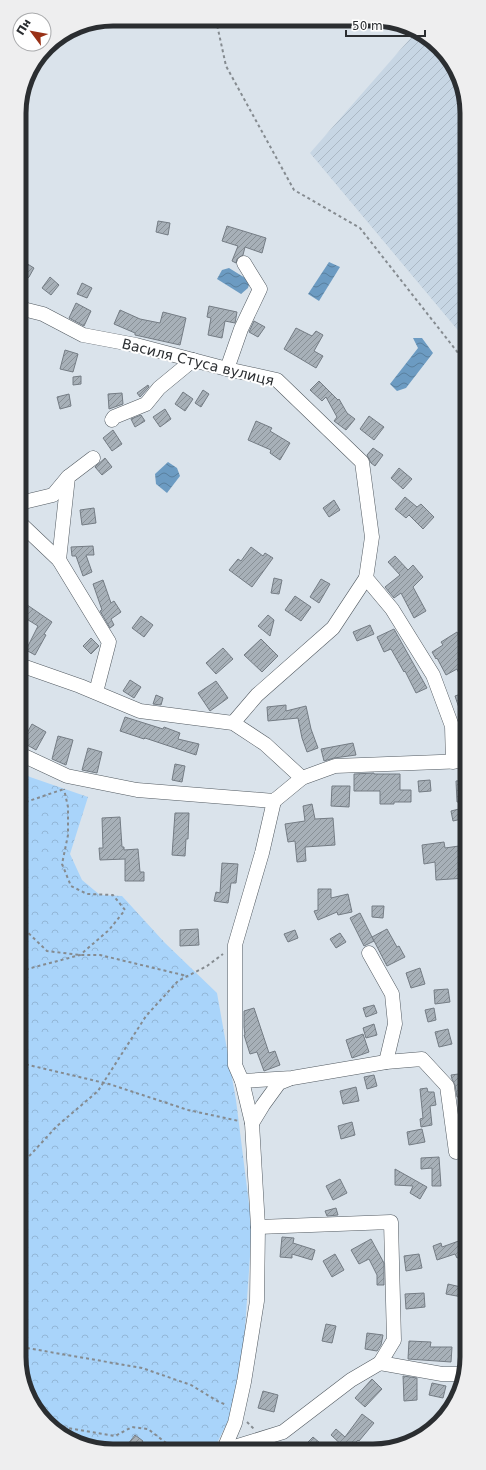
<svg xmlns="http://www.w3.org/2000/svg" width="486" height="1470" font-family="'DejaVu Sans',sans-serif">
	<defs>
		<pattern id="industrial-furrows" width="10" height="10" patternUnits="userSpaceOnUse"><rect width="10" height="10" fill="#c7d6e4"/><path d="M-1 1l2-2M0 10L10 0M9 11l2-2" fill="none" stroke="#abb8c4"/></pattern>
		<pattern id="forest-crowns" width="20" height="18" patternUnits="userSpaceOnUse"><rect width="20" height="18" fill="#a9d4fa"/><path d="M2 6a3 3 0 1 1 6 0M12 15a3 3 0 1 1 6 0" fill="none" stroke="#92b6d7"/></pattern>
		<pattern id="water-waves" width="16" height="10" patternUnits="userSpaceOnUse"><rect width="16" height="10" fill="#6c9bc2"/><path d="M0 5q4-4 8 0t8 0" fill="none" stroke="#597f9e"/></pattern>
		<pattern id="building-hatch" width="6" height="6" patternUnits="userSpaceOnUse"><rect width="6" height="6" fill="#a7b0b8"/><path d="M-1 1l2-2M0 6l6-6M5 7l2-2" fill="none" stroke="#889096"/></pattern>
	</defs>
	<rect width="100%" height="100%" fill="#dae3eb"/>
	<!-- industrial -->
	<polygon fill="url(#industrial-furrows)" points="415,33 440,47 465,95 466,340 310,153"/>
	<!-- forest -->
	<polygon fill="url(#forest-crowns)" points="20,771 30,777 88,797 70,854 82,880 100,895 122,896 165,943 217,993 236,1100 252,1228 243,1357 232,1413 214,1449 94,1449 46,1423 21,1375"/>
	<!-- water -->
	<g fill="url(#water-waves)">
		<polygon points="329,262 340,267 319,301 308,294"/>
		<polygon points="229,268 250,281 248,288 241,294 217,279 222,270"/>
		<polygon points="413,338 422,338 433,353 406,388 397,391 390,384 418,348"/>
		<polygon points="168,462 177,468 180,476 167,493 156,484 155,474"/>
	</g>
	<!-- building -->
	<g fill="url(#building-hatch)" stroke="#747c84">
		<polygon points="158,221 170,223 168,235 156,232"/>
		<polygon points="227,226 266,238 262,253 245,247 243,255 237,259 236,263 232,261 238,246 222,241"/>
		<polygon points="26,263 34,268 29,277 19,287 19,274"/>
		<polygon points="50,277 59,285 51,295 42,288"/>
		<polygon points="82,283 92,288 87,298 77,294"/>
		<polygon points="76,303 91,311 84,326 69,318"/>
		<polygon points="209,306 237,312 235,323 225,321 222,338 208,335 211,318 207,317"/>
		<polygon points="120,310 140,319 160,323 163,312 186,318 180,345 135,335 135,333 114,324"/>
		<polygon points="254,321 265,327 258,337 249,332"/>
		<polygon points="296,328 312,336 316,331 323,335 314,351 323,356 316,368 284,349"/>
		<polygon points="65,350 78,354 73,372 60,369"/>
		<polygon points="81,376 81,384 73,385 73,377"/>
		<polygon points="319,381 338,400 339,399 347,413 355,419 346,430 334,421 337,417 326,397 322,401 310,390"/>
		<polygon points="148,385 149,387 140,397 137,393"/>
		<polygon points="203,390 209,394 201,407 195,403"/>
		<polygon points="183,392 193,399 185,411 175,404"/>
		<polygon points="122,393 123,404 109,409 108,394"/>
		<polygon points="69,394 71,406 60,409 57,397"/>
		<polygon points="165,409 171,419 160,427 153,417"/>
		<polygon points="141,415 145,421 135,427 131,419"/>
		<polygon points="369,416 384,427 374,440 360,429"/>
		<polygon points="256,421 272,428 270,431 290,443 280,460 270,453 271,450 248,440"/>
		<polygon points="113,430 122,444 112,451 103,438"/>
		<polygon points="373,448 383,455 375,466 371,463 367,455"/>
		<polygon points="105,458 112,467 102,475 95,467"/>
		<polygon points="399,468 412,479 403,489 391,478"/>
		<polygon points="405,497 417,507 421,504 434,517 423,529 409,515 406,518 395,509"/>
		<polygon points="334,500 340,510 329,517 323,508"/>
		<polygon points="94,508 96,523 82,525 80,510"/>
		<polygon points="93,546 94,555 86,555 92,572 83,576 76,556 72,556 71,547"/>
		<polygon points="251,547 263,556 265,553 273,558 252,587 229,570 238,559 241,561"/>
		<polygon points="395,556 408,570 413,565 423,577 413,587 426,611 414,618 401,593 394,598 385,587 400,575 388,562"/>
		<polygon points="274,578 282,580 279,594 271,593"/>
		<polygon points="321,579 330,584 319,603 310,597"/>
		<polygon points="103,580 111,603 114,601 121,612 111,619 114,625 110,628 100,611 102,610 93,584"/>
		<polygon points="295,596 311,607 301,621 285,610"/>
		<polygon points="20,600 52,622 44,634 46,635 35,655 26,650 38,626 20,615"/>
		<polygon points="268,615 274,620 270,636 258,626"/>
		<polygon points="141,616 153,625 144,637 132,628"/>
		<polygon points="370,625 374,634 357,641 353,632"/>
		<polygon points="394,629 427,688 416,693 405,671 404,672 391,649 384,652 377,637"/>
		<polygon points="457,632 466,647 466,689 457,669 446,675 437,658 436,659 432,652 443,645 441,642"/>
		<polygon points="91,638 99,646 91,654 83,646"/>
		<polygon points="261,639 278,656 262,672 244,655"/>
		<polygon points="223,648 233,659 216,674 206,663"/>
		<polygon points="130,680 141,687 134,698 123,691"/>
		<polygon points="216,681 228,698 210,711 198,693"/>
		<polygon points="466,692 466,723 464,723 455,696"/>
		<polygon points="156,695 163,698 161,705 153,704"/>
		<polygon points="286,705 286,711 306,706 311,729 318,748 307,752 302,738 298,718 268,721 267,707"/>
		<polygon points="125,717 163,729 164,727 180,733 178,739 199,744 196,755 145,738 144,739 120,731"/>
		<polygon points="32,724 46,732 36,750 22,742"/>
		<polygon points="58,736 73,740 66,765 52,759"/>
		<polygon points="353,743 356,755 334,758 324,761 321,749"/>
		<polygon points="88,748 102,752 97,773 82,770"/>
		<polygon points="175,764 185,766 182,782 172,780"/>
		<polygon points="374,773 374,774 400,774 400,790 411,790 411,802 394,802 394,804 380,804 380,791 354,791 354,774"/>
		<polygon points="430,780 431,791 419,792 418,781"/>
		<polygon points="466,780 466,802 457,802 456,781"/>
		<polygon points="332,786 350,786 349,807 331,806"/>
		<polygon points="312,804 315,819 333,818 335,845 305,847 306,861 297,862 295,841 288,842 285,824 305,821 303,806"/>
		<polygon points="463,808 466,818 453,821 451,811"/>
		<polygon points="175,813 189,813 188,839 186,839 185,856 172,855"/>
		<polygon points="120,817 122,847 124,847 124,850 138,849 140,872 144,872 144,881 125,881 125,859 100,860 99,848 103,848 102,818"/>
		<polygon points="444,842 445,848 466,845 466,878 436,880 435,862 424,864 422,845"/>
		<polygon points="222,863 238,864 236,883 231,883 228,903 214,901 216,892 220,893"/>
		<polygon points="318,889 331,889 331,898 348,894 352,912 338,915 337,912 318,920 314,911 318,910"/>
		<polygon points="372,906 384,906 383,918 372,917"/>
		<polygon points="360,913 374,941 364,946 350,918"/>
		<polygon points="198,929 199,945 180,946 180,930"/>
		<polygon points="387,929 397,947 399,946 405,957 387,966 372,937"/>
		<polygon points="295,930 298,938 288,942 284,934"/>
		<polygon points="340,933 346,942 336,948 330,939"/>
		<polygon points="420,968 425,984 411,988 406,973"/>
		<polygon points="448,989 450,1002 435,1004 434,990"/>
		<polygon points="374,1005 377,1013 366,1017 363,1008"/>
		<polygon points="254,1008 269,1053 275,1051 280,1065 264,1071 257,1052 250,1054 244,1035 245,1035 244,1027 244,1011"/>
		<polygon points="434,1008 436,1020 428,1022 425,1010"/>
		<polygon points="374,1024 377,1035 366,1038 363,1028"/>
		<polygon points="448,1029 452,1044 439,1047 435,1032"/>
		<polygon points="363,1034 369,1052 352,1058 346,1040"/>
		<polygon points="466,1073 466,1096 457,1097 455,1085 452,1079 451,1075"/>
		<polygon points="374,1075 377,1086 367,1089 364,1077"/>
		<polygon points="356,1087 359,1101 343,1104 340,1091"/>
		<polygon points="427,1088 428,1092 434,1092 436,1105 430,1106 432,1125 421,1127 420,1119 423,1118 420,1089"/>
		<polygon points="352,1122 355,1135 341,1139 338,1126"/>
		<polygon points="422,1129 425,1142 409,1145 407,1132"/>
		<polygon points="439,1157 441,1186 432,1186 432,1168 421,1169 421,1158"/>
		<polygon points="395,1169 427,1187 420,1199 410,1193 413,1186 395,1185"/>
		<polygon points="340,1179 347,1193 333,1200 326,1186"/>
		<polygon points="336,1208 338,1215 327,1216 325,1211"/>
		<polygon points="282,1237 294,1238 293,1243 315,1250 312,1260 292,1254 292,1258 280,1257"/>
		<polygon points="467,1238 467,1255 457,1258 455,1254 437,1260 433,1246 441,1243 442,1247"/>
		<polygon points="371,1239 384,1263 384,1285 377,1285 377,1275 369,1259 359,1264 351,1250"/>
		<polygon points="335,1254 344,1270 332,1277 323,1261"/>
		<polygon points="419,1254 422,1268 406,1271 404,1256"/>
		<polygon points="448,1284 465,1288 462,1297 446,1294"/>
		<polygon points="424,1293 425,1307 406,1309 405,1294"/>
		<polygon points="326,1324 336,1326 332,1343 322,1341"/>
		<polygon points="367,1333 383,1335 381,1345 377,1351 365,1349"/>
		<polygon points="409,1341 431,1342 430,1347 452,1347 451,1362 408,1359"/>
		<polygon points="403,1376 417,1378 417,1400 404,1401"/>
		<polygon points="372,1379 382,1389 365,1407 355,1398"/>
		<polygon points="432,1383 446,1386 443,1398 429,1395"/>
		<polygon points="263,1391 278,1395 274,1412 258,1408"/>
		<polygon points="362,1414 374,1423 359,1441 358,1440 350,1449 346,1449 331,1435 336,1429 345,1437"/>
		<polygon points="135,1435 143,1441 137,1449 124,1449"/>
		<polygon points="313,1437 327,1449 301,1449"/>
	</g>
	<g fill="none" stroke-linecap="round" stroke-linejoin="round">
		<!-- minor casing -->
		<g stroke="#525a61" stroke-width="15">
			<g id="minor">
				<polyline points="19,308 43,314 83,335 136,345 227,369 277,380 362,462 372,537 366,578 392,609 433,675 452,726 453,762"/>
				<polyline points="227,369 241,329 260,289 244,263"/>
				<polyline points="112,420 114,417 146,404 159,388 193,360"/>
				<polyline points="20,501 28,501 53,495 68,477"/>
				<polyline points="20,523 59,560 109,642 96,692"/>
				<polyline points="59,560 68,477 93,458"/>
				<polyline points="20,665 80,686 140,711 233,723 265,744 302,778"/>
				<polyline points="233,723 257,695 333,628 366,578"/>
				<polyline points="20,754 67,776 137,790 274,801 302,778 335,766 466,761"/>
				<polyline points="369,953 392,994 395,1024 386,1062"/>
				<polyline points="242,1081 292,1078 386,1062 422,1059 447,1086 456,1152"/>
				<polyline points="252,1123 263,1105 279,1083 289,1079"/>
				<polyline points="380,1363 442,1374 464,1374"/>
				<polyline points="224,1449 235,1423 244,1382 257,1301 258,1227 252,1123 242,1081 235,1065 235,945 262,853 274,801"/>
				<polyline points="228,1449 283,1432 351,1380 380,1363 394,1340 391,1222 258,1227"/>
			</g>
		</g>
		<!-- path -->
		<g stroke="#858b90" stroke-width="2" stroke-dasharray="3 3" stroke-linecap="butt">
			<polyline points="216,20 226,66 294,190 360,228 466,363"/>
			<polyline points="20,804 64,789"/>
			<polyline points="20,925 47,951 80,955 100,955 187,976"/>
			<polyline points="20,971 80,955 109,930 125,910 113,895 87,894 71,886 62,864 68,835 68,807 64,789"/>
			<polyline points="20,1063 109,1084 188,1110 239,1121"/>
			<polyline points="21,1165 57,1126 98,1091 146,1016 178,981 207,966 223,954"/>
			<polyline points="21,1347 142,1368 191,1385 219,1402 227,1405"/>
			<polyline points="46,1422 67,1428 115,1436 132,1427 148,1429 174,1449"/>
			<polyline points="247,1422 254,1429"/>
		</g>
		<!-- minor -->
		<use href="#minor" stroke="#fff" stroke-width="14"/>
	</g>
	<g text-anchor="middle" stroke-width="4" stroke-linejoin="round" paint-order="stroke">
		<!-- street labels -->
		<g font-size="14" fill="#2b2e31" stroke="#fff">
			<text transform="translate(198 362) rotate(14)" y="5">Василя Стуса вулиця</text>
		</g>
	</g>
	<!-- crop -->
	<path d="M0 0H486V1470H0ZM113 26H373A87 87 0 0 1 460 113V1357A87 87 0 0 1 373 1444H113A87 87 0 0 1 26 1357V113A87 87 0 0 1 113 26Z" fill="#eeeeef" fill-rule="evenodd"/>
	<path fill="none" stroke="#2b2e31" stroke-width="5" d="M113 26H373A87 87 0 0 1 460 113V1357A87 87 0 0 1 373 1444H113A87 87 0 0 1 26 1357V113A87 87 0 0 1 113 26Z"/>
	<!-- north arrow -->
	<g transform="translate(32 32) rotate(302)"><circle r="19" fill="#ffffff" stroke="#aaabad"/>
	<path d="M0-3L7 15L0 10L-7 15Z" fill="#993116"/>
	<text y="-6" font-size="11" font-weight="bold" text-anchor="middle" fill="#2b2e31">Пн</text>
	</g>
	<!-- scale -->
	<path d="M346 30v6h79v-6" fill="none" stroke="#2b2e31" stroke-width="2"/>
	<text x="352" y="30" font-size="12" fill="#2b2e31" stroke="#ffffff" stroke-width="3" paint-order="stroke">50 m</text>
</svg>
